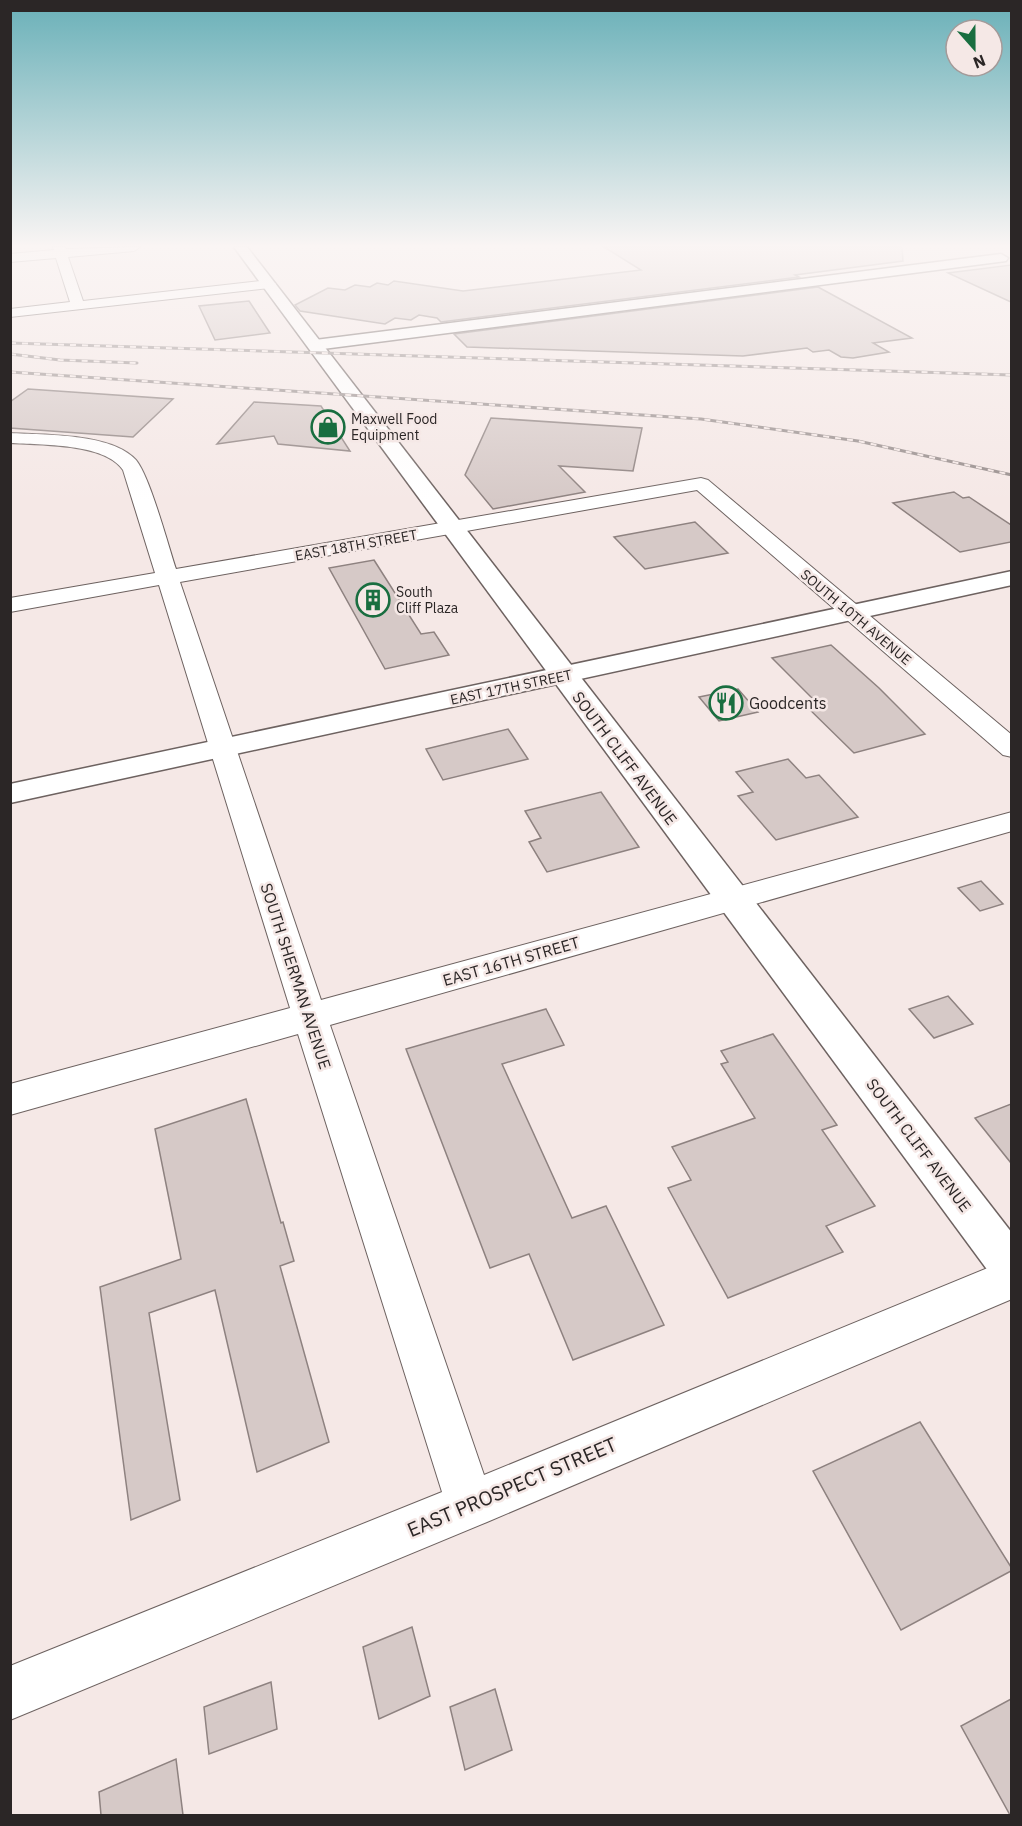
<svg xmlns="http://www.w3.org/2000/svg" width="1022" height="1826" font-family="'IBM Plex Sans',sans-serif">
	<rect width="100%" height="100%" fill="#f5e8e6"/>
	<!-- building -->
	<g fill="#d6c9c7" stroke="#8e8280" stroke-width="1.5">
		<polygon points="604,247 902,247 903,261 795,275 799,277 441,322 437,318 419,315 411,320 395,318 385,324 300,311 295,305 328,288 345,290 355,285 370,287 377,283 388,285 394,281 463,291 641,270"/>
		<polygon points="1011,265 1011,302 948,273"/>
		<polygon points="818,287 912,338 873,343 889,352 853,358 841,357 829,350 813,352 807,348 743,356 467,347 454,334"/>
		<polygon points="249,301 270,333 215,340 199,306"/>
		<polygon points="28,389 173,399 133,437 10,428 10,402"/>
		<polygon points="254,402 321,406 350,451 278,444 274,436 217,444"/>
		<polygon points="491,418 642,428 633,471 559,466 585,492 493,509 465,475"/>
		<polygon points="954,492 963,498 969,497 1011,525 1011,542 960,552 893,503"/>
		<polygon points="695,522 728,553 645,569 614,537"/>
		<polygon points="374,560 421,634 434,632 449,655 385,669 329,568"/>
		<polygon points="831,645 879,688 925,734 854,753 805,705 816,702 772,658"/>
		<polygon points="738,689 758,712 719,721 699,697"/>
		<polygon points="508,729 528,759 443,780 426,749"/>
		<polygon points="788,759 806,778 819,775 858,817 776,840 738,796 753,792 736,772"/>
		<polygon points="601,792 639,847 547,872 529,842 541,838 525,811"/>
		<polygon points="981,881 1003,904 980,911 958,888"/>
		<polygon points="948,996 973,1024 934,1038 909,1009"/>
		<polygon points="546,1009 564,1045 502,1064 572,1218 606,1206 664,1325 573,1360 529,1254 490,1268 406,1049"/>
		<polygon points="773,1034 837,1125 822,1130 875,1206 826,1226 843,1252 728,1298 668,1188 691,1180 672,1147 755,1118 721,1064 728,1062 721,1051"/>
		<polygon points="246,1099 281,1223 283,1222 294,1261 280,1266 329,1442 257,1472 215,1290 149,1313 180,1500 131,1520 100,1287 181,1259 155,1129"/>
		<polygon points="1011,1104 1011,1163 975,1118"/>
		<polygon points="920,1422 1011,1567 1011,1571 901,1630 813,1471"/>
		<polygon points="412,1627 430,1696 379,1719 363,1647"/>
		<polygon points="271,1682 277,1729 209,1754 204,1707"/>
		<polygon points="495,1689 512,1750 465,1770 450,1707"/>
		<polygon points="1011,1699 1011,1815 1010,1815 961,1726"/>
		<polygon points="176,1759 183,1815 101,1815 99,1792"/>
	</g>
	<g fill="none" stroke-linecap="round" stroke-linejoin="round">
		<!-- minor casing -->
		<g stroke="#6d6260" stroke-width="2">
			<g id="minor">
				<polygon points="53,247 65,247 66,249 140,247 134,251 68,257 83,301 269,280 276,284 269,288 10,317 10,309 70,302 56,258 10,262 10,254 54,250"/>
				<path d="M10,433C44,435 112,433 136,460C150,477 168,545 176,569L701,478L708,480L1012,735V757L1003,755L697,490L180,582L321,1000L1012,812V831L330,1025L484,1475L1012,1258V1299L487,1522L10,1720V1666L442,1492L298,1034L10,1115V1084L290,1008L159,585L10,612V598L155,573L123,470C105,443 41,445 10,443Z"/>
			</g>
		</g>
		<!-- tertiary casing -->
		<g stroke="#6d6260" stroke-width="3">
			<g id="tertiary">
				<polygon points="1001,254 1008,258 1006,261 315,350 307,345 315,340"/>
				<polygon points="1012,571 1012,585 10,803 10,784"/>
			</g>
		</g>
		<!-- secondary casing -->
		<g stroke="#6d6260" stroke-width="3">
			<polygon id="secondary" points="234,247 247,247 1012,1233 1012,1289 997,1283"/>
		</g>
		<!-- minor -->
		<use href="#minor" fill="#fff" fill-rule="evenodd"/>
		<!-- tertiary -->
		<use href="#tertiary" fill="#fff" fill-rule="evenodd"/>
		<!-- secondary -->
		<use href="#secondary" fill="#fff" fill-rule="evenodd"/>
		<!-- rail casing -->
		<g stroke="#978d8c" stroke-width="3">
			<g id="rail">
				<polyline points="10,343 1012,375"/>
				<polyline points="10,354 60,360 137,363"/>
				<polyline points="10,372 701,419 858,441 1012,475"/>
			</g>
		</g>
		<!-- rail -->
		<use href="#rail" stroke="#f5e8e6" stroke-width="2" stroke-dasharray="6" stroke-linecap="butt"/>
	</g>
	<!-- sky -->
	<linearGradient id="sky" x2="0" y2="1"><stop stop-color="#69b0b8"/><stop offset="0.49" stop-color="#faf5f4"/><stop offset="1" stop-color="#faf5f4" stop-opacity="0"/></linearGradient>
	<rect width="1022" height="502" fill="url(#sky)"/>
	<!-- icons -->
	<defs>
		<g id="shop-ring" transform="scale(1.725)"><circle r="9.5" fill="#f5e8e6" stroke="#196e40" stroke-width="1.5"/><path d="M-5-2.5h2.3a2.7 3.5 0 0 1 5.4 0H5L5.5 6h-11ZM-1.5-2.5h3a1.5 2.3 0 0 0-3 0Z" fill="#196e40"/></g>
		<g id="building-ring" transform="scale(1.725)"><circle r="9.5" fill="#f5e8e6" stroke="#196e40" stroke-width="1.5"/><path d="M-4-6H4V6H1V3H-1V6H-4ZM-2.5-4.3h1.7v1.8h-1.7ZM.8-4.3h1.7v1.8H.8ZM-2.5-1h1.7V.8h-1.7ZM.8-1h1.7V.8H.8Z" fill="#196e40"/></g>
		<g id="restaurant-ring" transform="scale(1.725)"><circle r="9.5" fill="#f5e8e6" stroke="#196e40" stroke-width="1.5"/><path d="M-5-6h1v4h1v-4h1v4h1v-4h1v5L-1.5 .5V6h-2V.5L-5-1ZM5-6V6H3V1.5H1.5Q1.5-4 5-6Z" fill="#196e40"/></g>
	</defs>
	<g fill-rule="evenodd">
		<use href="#shop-ring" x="328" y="427"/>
		<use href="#building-ring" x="373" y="600"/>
		<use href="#restaurant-ring" x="726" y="703"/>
	</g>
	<g text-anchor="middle" stroke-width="5" stroke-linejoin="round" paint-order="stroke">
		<!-- far-poi labels -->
		<g font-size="14" fill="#2b2626" stroke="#f5e8e6" text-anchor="start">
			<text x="351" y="424">Maxwell Food<tspan x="351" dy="16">Equipment</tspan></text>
			<text x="396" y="597">South<tspan x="396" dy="16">Cliff Plaza</tspan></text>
		</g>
		<!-- far-street labels -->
		<g font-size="14" fill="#2b2626" stroke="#f5e8e6">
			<text transform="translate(356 545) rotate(-10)" y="5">EAST 18TH STREET</text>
			<text transform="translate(856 617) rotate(40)" y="5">SOUTH 10TH AVENUE</text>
			<text transform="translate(511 687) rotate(-12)" y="5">EAST 17TH STREET</text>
		</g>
		<!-- poi labels -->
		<g font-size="16" fill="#2b2626" stroke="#f5e8e6" text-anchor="start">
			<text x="749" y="709">Goodcents</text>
		</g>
		<!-- street labels -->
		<g font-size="16" fill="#2b2626" stroke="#f5e8e6">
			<text transform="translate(625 758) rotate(53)" y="6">SOUTH CLIFF AVENUE</text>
			<text transform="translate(511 961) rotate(-16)" y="6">EAST 16TH STREET</text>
			<text transform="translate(296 976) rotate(72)" y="6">SOUTH SHERMAN AVENUE</text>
			<text transform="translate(919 1145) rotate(53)" y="6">SOUTH CLIFF AVENUE</text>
		</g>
		<!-- near-street labels -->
		<g font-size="20" fill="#2b2626" stroke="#f5e8e6">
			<text transform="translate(512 1487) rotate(-23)" y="7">EAST PROSPECT STREET</text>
		</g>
	</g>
	<!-- border -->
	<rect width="1022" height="1826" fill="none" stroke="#2b2626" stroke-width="24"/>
	<!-- north arrow -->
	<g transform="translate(974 48) rotate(159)"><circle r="28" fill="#f5e8e6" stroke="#a49a99" stroke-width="1.5"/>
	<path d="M0-4.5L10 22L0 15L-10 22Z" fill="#196e40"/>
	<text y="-9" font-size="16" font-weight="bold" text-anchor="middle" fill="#2b2626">N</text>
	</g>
</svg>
